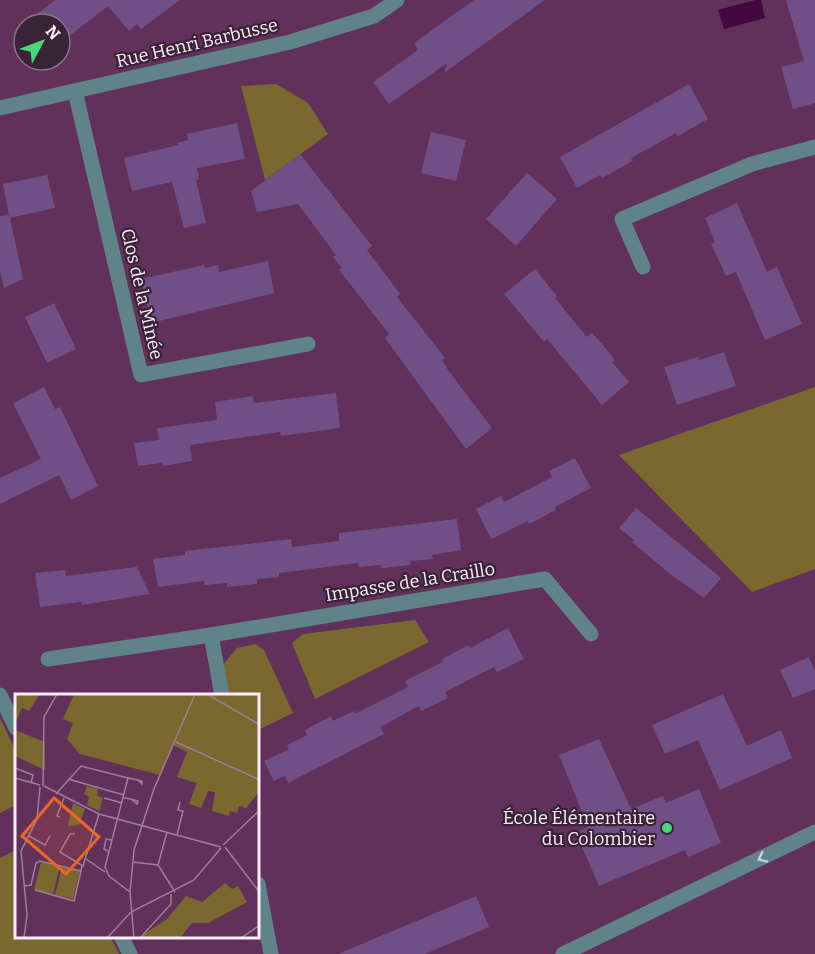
<svg xmlns="http://www.w3.org/2000/svg" width="815" height="954" font-family="Bitter,serif">
	<rect width="100%" height="100%" fill="#61315c"/>
	<!-- green -->
	<g fill="#7a682f">
		<polygon points="276,84 308,103 328,134 265,180 241,86"/>
		<polygon points="815,387 815,569 752,592 619,455"/>
		<polygon points="415,620 429,642 315,699 292,643 303,634"/>
		<polygon points="255,644 264,650 293,713 258,730 258,696 229,696 223,665 237,648"/>
		<polygon points="0,718 16,751 16,805 0,813"/>
		<polygon points="16,850 16,938 111,938 119,954 0,954 0,858"/>
	</g>
	<!-- water -->
	<polygon fill="#440840" points="755,0 761,0 765,18 724,29 718,10"/>
	<!-- building -->
	<g fill="#6f4f85">
		<polygon points="55,0 180,0 141,29 137,24 129,31 108,6 60,43 60,24 24,24"/>
		<polygon points="474,0 545,0 444,73 447,63 389,104 373,82 418,50 414,43"/>
		<polygon points="786,0 815,0 815,103 793,109 781,67 804,61"/>
		<polygon points="689,84 708,119 678,136 676,133 631,158 633,161 602,178 600,175 577,188 560,157"/>
		<polygon points="237,123 245,159 197,168 199,179 196,180 206,223 184,228 172,182 132,191 124,158 178,145 177,143 188,140 187,134"/>
		<polygon points="431,132 466,140 456,181 421,173"/>
		<polygon points="300,154 372,246 367,250 400,294 397,297 445,358 442,360 448,370 492,428 466,449 385,338 389,334 339,270 342,268 333,257 336,255 298,204 257,212 251,191"/>
		<polygon points="527,173 557,199 516,246 486,219"/>
		<polygon points="47,175 55,208 10,218 23,279 4,288 0,270 0,216 9,215 3,184"/>
		<polygon points="737,203 767,272 777,267 802,324 765,340 736,272 726,276 711,244 715,242 705,218"/>
		<polygon points="268,261 274,293 151,323 141,279 204,265 205,268 218,265 219,272"/>
		<polygon points="535,269 557,296 555,298 587,337 592,333 602,344 615,360 612,362 629,382 602,405 547,339 544,342 504,294"/>
		<polygon points="54,303 76,349 47,363 25,317"/>
		<polygon points="724,352 736,386 677,405 664,367 698,357 699,360"/>
		<polygon points="44,387 55,409 60,407 98,486 71,500 59,475 0,504 0,478 41,459 13,403"/>
		<polygon points="336,393 340,428 281,436 280,432 190,445 192,461 163,466 162,463 138,466 134,443 159,440 157,428 217,420 215,402 253,396 254,403"/>
		<polygon points="575,458 591,488 555,507 556,510 529,524 528,521 491,539 476,509 501,496 504,502 552,477 549,471"/>
		<polygon points="636,508 721,578 704,598 670,574 632,542 634,540 619,528"/>
		<polygon points="457,519 461,550 432,555 433,559 410,561 411,565 382,568 381,565 359,567 358,563 318,568 279,573 279,577 257,579 257,584 227,587 227,583 205,585 204,581 158,587 153,559 185,555 185,551 291,539 292,547 339,541 339,533"/>
		<polygon points="137,567 150,594 82,605 81,602 40,607 35,573 65,570 66,576"/>
		<polygon points="508,628 524,659 497,672 494,667 445,692 448,698 421,711 419,706 380,727 384,734 288,783 285,776 274,781 264,761 289,749 287,745 307,735 305,730 331,716 333,721 354,711 355,714 408,687 405,681 443,662 442,659 469,645 470,648"/>
		<polygon points="809,657 815,672 815,689 793,698 780,670"/>
		<polygon points="723,694 747,746 781,730 792,758 720,790 698,740 665,754 652,725"/>
		<polygon points="599,739 631,809 663,796 666,803 699,789 721,843 688,857 685,850 599,886 576,833 588,827 559,755"/>
		<polygon points="476,896 489,927 425,954 338,954"/>
	</g>
	<g fill="none" stroke-linecap="round" stroke-linejoin="round">
		<!-- minor -->
		<g stroke="#60838a" stroke-width="15">
			<polyline points="75,91 141,375 308,344"/>
			<polyline points="0,108 290,42 374,16 397,0"/>
			<polyline points="643,267 622,219 752,164 815,147"/>
			<polyline points="48,659 211,635"/>
			<polyline points="0,695 16,728"/>
			<polyline points="222,696 211,635 545,579 591,634"/>
			<polyline points="258,884 271,954"/>
			<polyline points="122,938 130,954"/>
			<polyline points="563,954 815,832"/>
		</g>
	</g>
	<!-- one-way arrows -->
	<defs><path id="oneway-chevron" d="M-2-3.5L2.5 0L-2 3.5" fill="none" stroke-width="1.6" stroke-linecap="round" stroke-linejoin="round" transform="scale(1.5)"/></defs>
	<use stroke="#cfcdda" href="#oneway-chevron" transform="translate(762 858) rotate(154)"/>
	<!-- markers -->
	<circle fill="#48d779" stroke="#392337" stroke-width="2" cx="667" cy="828" r="6"/>
	<g text-anchor="middle" stroke-width="4.5" stroke-linejoin="round" paint-order="stroke">
		<!-- street labels -->
		<g font-size="18" fill="#ffedfc" stroke="#392337">
			<text transform="translate(197 43) rotate(-13)" y="6">Rue Henri Barbusse</text>
			<text transform="translate(142 294) rotate(77)" y="6">Clos de la Minée</text>
			<text transform="translate(410 582) rotate(-9)" y="6">Impasse de la Craillo</text>
		</g>
		<!-- poi labels -->
		<g font-size="18" fill="#ffedfc" stroke="#392337" text-anchor="end">
			<text x="655" y="824">École Élémentaire<tspan x="655" dy="21">du Colombier</tspan></text>
		</g>
	</g>
	<!-- overview -->
	<g transform="translate(15 694)">
		<rect width="244" height="244" fill="#61315c"/>
		<path d="M0,0H25L14,17L7,14L0,30ZM59,0H244V98L231,114L224,112L222,119L215,117L214,122L197,117L200,98L193,97L186,114L174,110L182,89L162,83L172,58L158,51L145,81L65,60L52,45L58,29L48,25ZM0,36L30,48V76L0,62ZM72,92L83,95L82,102L88,104L84,117L72,111L74,103L69,100ZM58,109L70,115L64,131L53,132ZM26,168L45,172L38,200L19,196ZM47,173L65,177L58,205L40,201ZM210,189L217,195L223,192L232,208L193,229H177L165,244H123L152,225L171,202L187,208Z" fill="#7a682f"/>
		<path fill="none" stroke="#a07c9c" stroke-width="1.5" d="M192,0L245,31M161,48L245,86M0,74L18,81L16,89M0,84L25,91M113,84L123,86L127,87V90L123,86M53,85L109,101M28,92L29,23L42,0M29,92L84,120L206,153M41,100L66,72L113,84L90,173L94,182L115,198M108,103L110,104L116,105L123,107L122,110L116,105M89,104L107,109M45,123L42,122L49,104M152,138L143,171L160,198M60,140H55L45,158L68,172L84,120M162,141L168,117L163,116L165,108M14,142L30,151L35,142M208,151L245,116M210,153L245,199M93,157L89,155L91,145L96,146M71,165L90,178M118,168L143,171M9,192L16,191L21,169L25,167L66,177L67,171M20,196L59,207L66,177M9,244L12,221L6,157L22,125L25,93M92,244L116,218L179,186L206,154M119,244L115,198L119,156L139,95L180,0M125,244L156,210V200M226,244L245,231"/>
		<path fill="#ea6824" fill-opacity="0.15" stroke="#ea6824" stroke-width="3" d="M39,104L84,143L51,180L7,142Z"/>
		<rect width="244" height="244" fill="none" stroke="#ffedfc" stroke-width="3"/>
	</g>
	<!-- north arrow -->
	<g transform="translate(42 42) rotate(49)"><circle r="28" fill="#392337" stroke="#887486" stroke-width="1.5"/>
	<path d="M0-4.5L10 22L0 15L-10 22Z" fill="#48d779"/>
	<text y="-9" font-size="16" font-weight="bold" text-anchor="middle" fill="#ffedfc">N</text>
	</g>
</svg>
